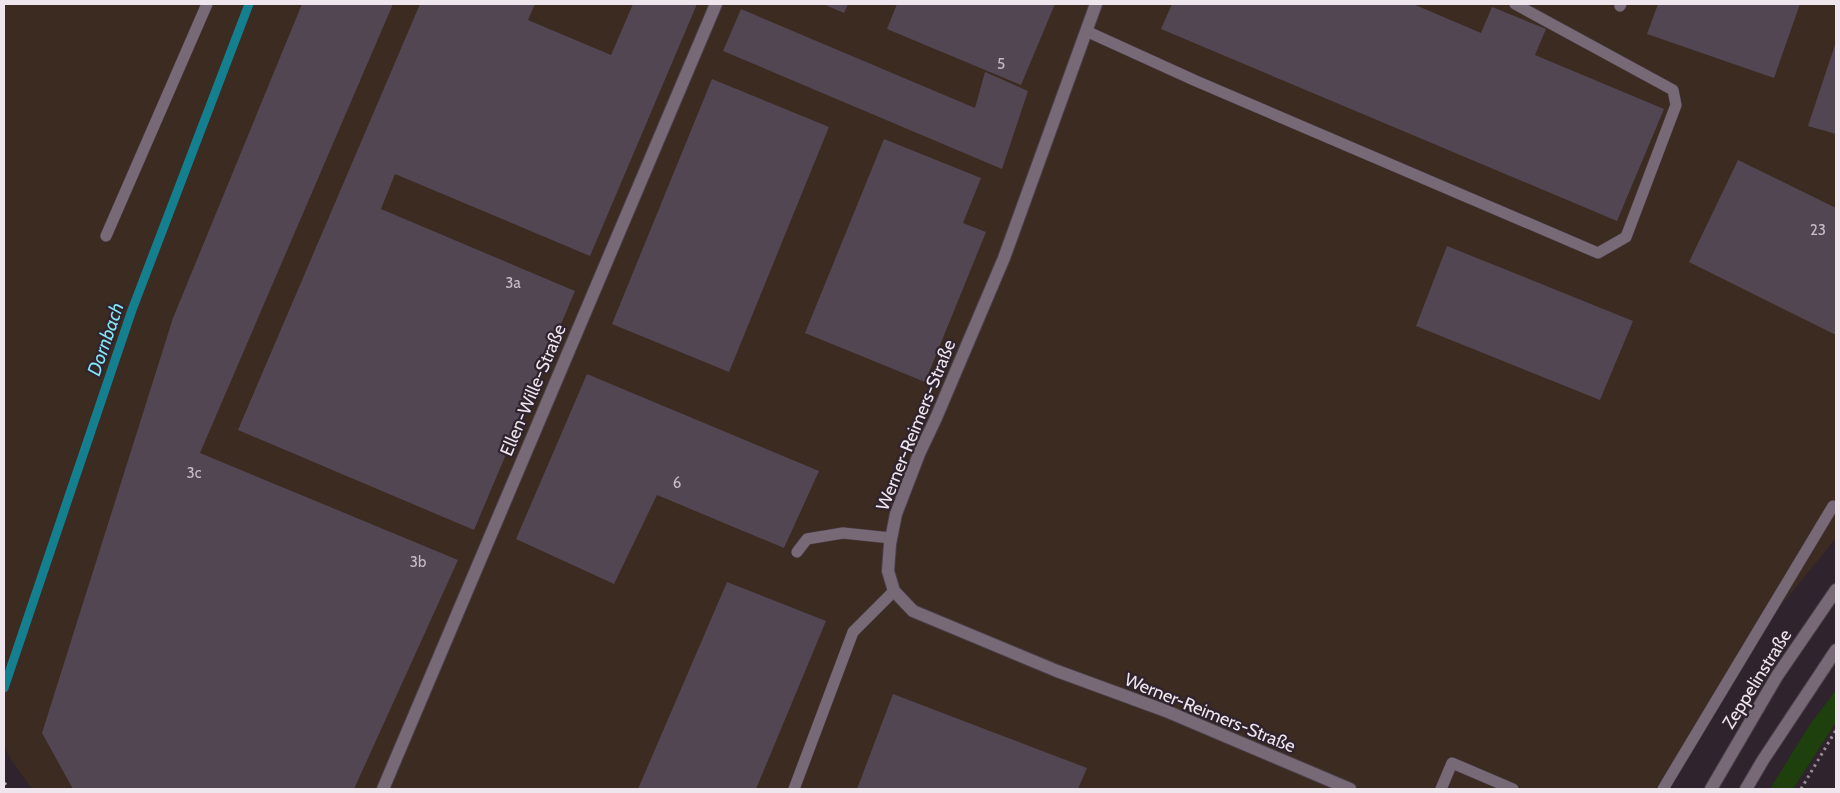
<svg xmlns="http://www.w3.org/2000/svg" width="1840" height="793" font-family="Cabin,sans-serif">
	<rect width="100%" height="100%" fill="#2f232e"/>
	<!-- industrial -->
	<polygon fill="#3b2b21" points="4,4 1836,4 1836,538 1748,646 1655,789 32,789 10,758 4,746"/>
	<!-- green -->
	<polygon fill="#1d400d" points="1836,690 1836,722 1793,789 1770,789 1809,726"/>
	<g fill="none" stroke-linecap="round" stroke-linejoin="round">
		<!-- stream -->
		<polyline stroke="#147f8f" stroke-width="9" points="4,688 132,310 249,4"/>
	</g>
	<!-- building -->
	<g fill="#524653">
		<polygon points="302,4 393,4 200,453 458,560 354,789 73,789 42,733 173,318"/>
		<polygon points="420,4 535,4 528,20 611,55 633,4 697,4 590,256 395,174 381,209 575,291 474,530 238,430"/>
		<polygon points="823,4 848,4 844,13"/>
		<polygon points="897,4 1055,4 1021,85 887,29"/>
		<polygon points="1172,4 1413,4 1481,33 1492,7 1546,29 1535,55 1664,109 1617,221 1161,29"/>
		<polygon points="1658,4 1800,4 1774,78 1647,34"/>
		<polygon points="741,9 975,108 985,72 1028,91 1002,169 723,51"/>
		<polygon points="1836,42 1836,134 1808,126"/>
		<polygon points="712,79 829,127 729,372 612,324"/>
		<polygon points="884,139 981,178 963,223 986,232 925,382 805,333"/>
		<polygon points="1738,160 1836,208 1836,335 1689,262"/>
		<polygon points="1447,246 1633,321 1600,400 1416,326"/>
		<polygon points="587,374 819,471 784,548 657,495 614,584 516,539"/>
		<polygon points="727,582 826,621 756,789 638,789"/>
		<polygon points="893,694 1087,768 1078,789 857,789"/>
	</g>
	<g fill="none" stroke-linecap="round" stroke-linejoin="round">
		<!-- service casing -->
		<g stroke="#4b404a" stroke-width="12">
			<g id="service">
				<polyline points="1620,6 1621,4"/>
				<polyline points="1086,31 1196,81 1598,253 1626,237 1676,105 1673,90 1515,4"/>
				<polyline points="106,236 207,4"/>
				<polyline points="797,552 807,539 843,533 891,538"/>
				<polyline points="794,789 853,632 894,591"/>
				<polyline points="1441,789 1452,763 1513,789"/>
				<polyline points="1663,789 1833,506"/>
			</g>
		</g>
		<!-- minor casing -->
		<g stroke="#4b404a" stroke-width="14">
			<g id="minor">
				<polyline points="1096,4 1004,258 936,418 919,454 896,514 890,544 888,571 894,591 913,611 1057,671 1166,711 1350,789"/>
				<polyline points="383,789 716,4"/>
			</g>
		</g>
		<!-- secondary casing -->
		<g stroke="#4b404a" stroke-width="14">
			<g id="secondary">
				<polyline points="1711,789 1777,676 1836,590"/>
				<polyline points="1746,789 1763,760 1836,650"/>
			</g>
		</g>
		<!-- path -->
		<polyline stroke="#978d96" stroke-width="3" stroke-dasharray="2.5 4" stroke-linecap="butt" points="1801,789 1836,730"/>
		<!-- service -->
		<use href="#service" stroke="#776976" stroke-width="11"/>
		<!-- minor -->
		<use href="#minor" stroke="#776976" stroke-width="12"/>
		<!-- secondary -->
		<use href="#secondary" stroke="#776976" stroke-width="12"/>
		<!-- rail -->
		<polyline stroke="#c0b6bf" stroke-width="4" stroke-dasharray="2.5 5" stroke-linecap="butt" points="4,783 8,789"/>
	</g>
	<g text-anchor="middle" stroke-width="4.5" stroke-linejoin="round" paint-order="stroke">
		<!-- number labels -->
		<g font-size="15" fill="#c7bdc6">
			<text x="1001" y="69">5</text>
			<text x="1818" y="235">23</text>
			<text x="513" y="288">3a</text>
			<text x="194" y="478">3c</text>
			<text x="677" y="488">6</text>
			<text x="418" y="567">3b</text>
		</g>
		<!-- street labels -->
		<g font-size="18" fill="#eee5ed" stroke="#2f232e">
			<text transform="translate(533 390) rotate(-67)" y="6">Ellen-Wille-Straße</text>
			<text transform="translate(916 425) rotate(-68)" y="6">Werner-Reimers-Straße</text>
			<text transform="translate(1757 679) rotate(-58)" y="6">Zeppelinstraße</text>
			<text transform="translate(1210 713) rotate(22)" y="6">Werner-Reimers-Straße</text>
		</g>
		<!-- water labels -->
		<g font-size="19" font-style="italic" fill="#82e6f7" stroke="#2f232e">
			<text transform="translate(105 339) rotate(-71)" y="7">Dornbach</text>
		</g>
	</g>
	<!-- border -->
	<rect width="1840" height="793" fill="none" stroke="#eee5ed" stroke-width="10"/>
</svg>
